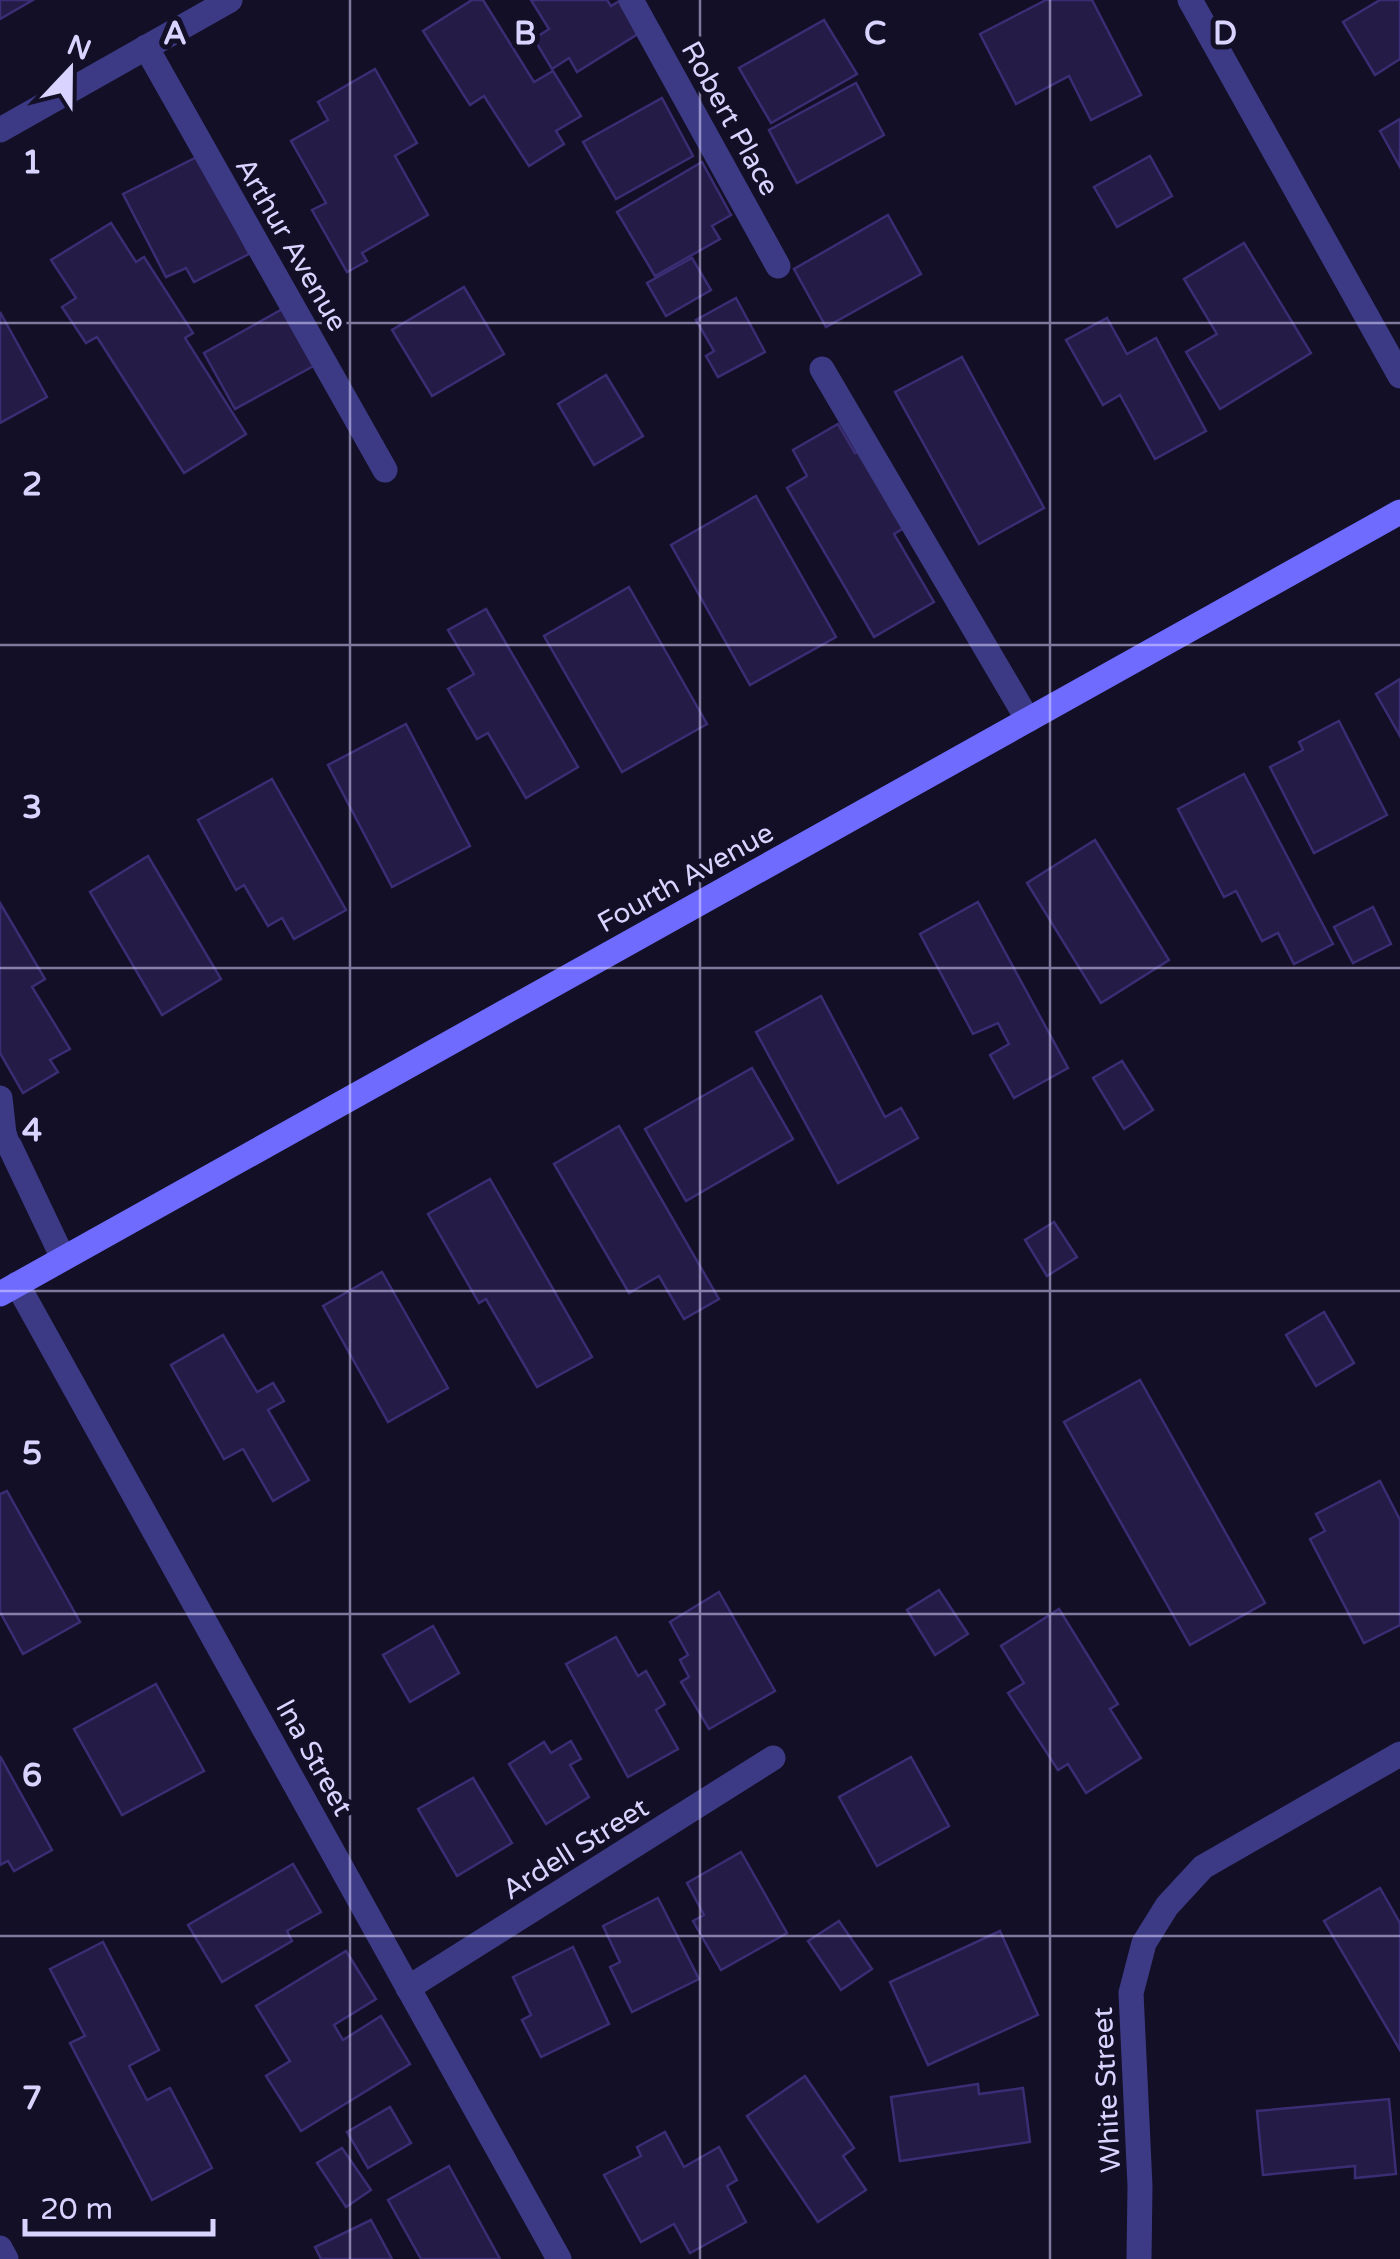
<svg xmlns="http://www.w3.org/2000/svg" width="1400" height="2259" font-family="'Varela Round',sans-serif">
	<rect width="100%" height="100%" fill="#130f26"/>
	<!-- building -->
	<g fill="#241b47" stroke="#3b2d73" stroke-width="2.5">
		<polygon points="0,0 33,0 0,19"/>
		<polygon points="472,0 483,0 534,82 553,71 581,116 556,131 564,144 529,166 484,96 470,105 423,31"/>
		<polygon points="531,0 607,0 611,6 621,0 641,32 577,72 569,58 552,69 534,39 549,29"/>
		<polygon points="1046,0 1092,0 1141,95 1091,120 1069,76 1016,104 980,34"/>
		<polygon points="1380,0 1400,0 1400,59 1375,75 1343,22"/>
		<polygon points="824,20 857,74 771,123 739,68"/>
		<polygon points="375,69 417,143 395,156 428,215 362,253 367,261 347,272 312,210 326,203 291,141 328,120 318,102"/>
		<polygon points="856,83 884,135 797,183 769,130"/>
		<polygon points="662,98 693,156 616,199 583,142"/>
		<polygon points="1400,119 1400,167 1380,131"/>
		<polygon points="199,156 249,254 194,282 186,268 166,277 123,194"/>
		<polygon points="1150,156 1172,196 1117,227 1094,187"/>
		<polygon points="702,162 731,215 712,226 720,239 655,276 617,212"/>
		<polygon points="888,215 921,274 826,327 794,269"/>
		<polygon points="111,223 136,262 144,257 193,333 185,338 246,434 184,473 97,337 86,343 62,307 76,298 51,260"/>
		<polygon points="1244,243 1311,353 1220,409 1186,352 1217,334 1184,279"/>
		<polygon points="692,258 711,290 666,316 647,283"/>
		<polygon points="464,287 504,354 432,396 392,330"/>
		<polygon points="736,298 765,352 718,377 706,356 714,351 696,320"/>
		<polygon points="286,307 317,364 235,409 204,353"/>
		<polygon points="0,312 47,397 0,423"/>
		<polygon points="1107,318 1127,354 1156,338 1206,431 1155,459 1120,395 1103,405 1066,340"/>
		<polygon points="962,357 1044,508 979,544 895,392"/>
		<polygon points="606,375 643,436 594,465 558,404"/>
		<polygon points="838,424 855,453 865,448 909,525 894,534 934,602 874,637 787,488 807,476 793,450"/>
		<polygon points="756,496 836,637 750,685 671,545"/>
		<polygon points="629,587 707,724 622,772 544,636"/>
		<polygon points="486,609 578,767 526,798 488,733 477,739 448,689 474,674 448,630"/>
		<polygon points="1400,679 1400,736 1376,694"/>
		<polygon points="1339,721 1387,815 1314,853 1270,767 1303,750 1299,742"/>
		<polygon points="406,724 470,846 392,887 328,765"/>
		<polygon points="1244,774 1333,944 1294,964 1278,933 1262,941 1236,891 1224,897 1178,809"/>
		<polygon points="272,779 346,910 294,939 282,918 268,926 244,885 236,890 198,820"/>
		<polygon points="1095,840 1169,960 1101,1003 1027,883"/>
		<polygon points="148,856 221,979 162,1015 90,892"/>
		<polygon points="978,902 1068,1068 1014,1098 990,1055 1009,1044 998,1023 973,1034 920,934"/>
		<polygon points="0,903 45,979 32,987 70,1049 50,1060 58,1072 23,1093 0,1053"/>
		<polygon points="1373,907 1391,944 1353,963 1334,927"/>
		<polygon points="821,996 885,1117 901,1108 918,1138 838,1183 756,1032"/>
		<polygon points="1122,1061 1153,1110 1124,1129 1093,1078"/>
		<polygon points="752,1068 793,1139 686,1201 645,1129"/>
		<polygon points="619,1126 719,1299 684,1319 659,1276 629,1293 554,1164"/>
		<polygon points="490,1179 592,1357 537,1387 486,1299 479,1303 428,1214"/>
		<polygon points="1054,1222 1077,1257 1047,1276 1025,1240"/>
		<polygon points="382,1272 448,1388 388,1422 323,1306"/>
		<polygon points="1324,1312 1354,1363 1316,1386 1286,1335"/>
		<polygon points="223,1335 257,1392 273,1383 284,1401 268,1410 309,1480 273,1501 243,1449 224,1459 171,1365"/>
		<polygon points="1140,1380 1265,1603 1190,1645 1064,1422"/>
		<polygon points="1380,1481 1400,1520 1400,1625 1364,1643 1310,1539 1325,1531 1316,1514"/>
		<polygon points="7,1491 80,1622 23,1654 0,1612 0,1494"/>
		<polygon points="939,1590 968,1634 935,1655 907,1610"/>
		<polygon points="719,1592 775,1691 709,1729 681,1682 689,1677 680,1660 688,1655 670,1622"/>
		<polygon points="1059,1609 1118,1704 1110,1709 1141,1758 1086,1793 1068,1764 1058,1770 1008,1693 1024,1683 1001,1646"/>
		<polygon points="433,1626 459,1673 410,1702 383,1655"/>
		<polygon points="616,1637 638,1676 646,1671 665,1704 656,1710 678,1749 628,1777 566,1664"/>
		<polygon points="156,1684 204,1771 122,1815 74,1729"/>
		<polygon points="571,1741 581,1759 570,1765 589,1797 546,1824 509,1764 544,1742 551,1753"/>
		<polygon points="0,1756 52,1850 14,1871 8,1861 0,1865"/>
		<polygon points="911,1757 949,1826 877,1866 839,1797"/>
		<polygon points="473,1778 512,1843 457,1876 418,1809"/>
		<polygon points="741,1852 787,1933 721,1970 693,1921 704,1915 687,1883"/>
		<polygon points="293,1864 321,1912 287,1931 292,1941 222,1982 188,1925"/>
		<polygon points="1380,1888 1400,1923 1400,2050 1324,1921"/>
		<polygon points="658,1898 699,1979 632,2012 610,1967 620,1962 603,1926"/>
		<polygon points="839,1921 872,1969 841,1990 808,1941"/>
		<polygon points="1000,1931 1038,2015 928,2065 890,1982"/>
		<polygon points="103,1942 159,2050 129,2066 147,2100 170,2088 212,2168 152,2200 70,2043 85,2036 50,1969"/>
		<polygon points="573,1947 609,2024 541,2057 522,2020 531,2015 513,1977"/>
		<polygon points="346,1951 376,1999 334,2025 343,2040 381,2016 410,2064 301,2131 266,2076 290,2061 256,2006"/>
		<polygon points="805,2076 854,2148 843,2156 866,2190 818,2222 747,2116"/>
		<polygon points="978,2084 979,2094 1023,2088 1030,2142 900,2161 891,2097"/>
		<polygon points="1389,2099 1396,2174 1355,2178 1355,2166 1263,2175 1257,2111"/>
		<polygon points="390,2107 411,2143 368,2168 347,2132"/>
		<polygon points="665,2132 684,2167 719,2147 737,2180 727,2186 746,2222 690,2253 674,2224 641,2242 604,2175 641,2156 637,2147"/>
		<polygon points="342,2148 371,2190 346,2207 317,2163"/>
		<polygon points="449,2166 500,2259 421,2259 388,2200"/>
		<polygon points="371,2220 392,2259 321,2259 315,2247"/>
	</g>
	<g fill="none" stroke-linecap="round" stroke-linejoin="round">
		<!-- lane -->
		<g stroke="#3d3a85" stroke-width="25">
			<polyline points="822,369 1028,720"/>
			<polyline points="0,1098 4,1134 63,1258"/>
		</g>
		<!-- street -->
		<g stroke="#3d3a85" stroke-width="25">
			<polyline points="631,0 778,266"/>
			<polyline points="1190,0 1400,376"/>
			<polyline points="146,47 385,470"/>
			<polyline points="0,130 230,0"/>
			<polyline points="17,1284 559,2259"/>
			<polyline points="408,1988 773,1758"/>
			<polyline points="0,2248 6,2259"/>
			<polyline points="1139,2259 1140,2186 1131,1993 1144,1943 1167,1906 1203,1867 1400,1754"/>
		</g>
		<!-- secondary -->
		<polyline stroke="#6f6bff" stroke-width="25" points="0,1294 1400,512"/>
	</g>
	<!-- grid -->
	<path fill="none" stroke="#d9d4ff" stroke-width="2.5" stroke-opacity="0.55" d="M350,0V2259M700,0V2259M1050,0V2259M0,323H1400M0,645H1400M0,968H1400M0,1291H1400M0,1614H1400M0,1936H1400"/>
	<g text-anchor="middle" stroke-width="10" stroke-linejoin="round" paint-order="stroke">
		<!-- street labels -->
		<g font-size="28" fill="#d9d4ff" stroke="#130f26">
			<text transform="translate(731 118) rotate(61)" y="10">Robert Place</text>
			<text transform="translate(292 244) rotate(60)" y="10">Arthur Avenue</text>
			<text transform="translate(685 877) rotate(-29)" y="10">Fourth Avenue</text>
			<text transform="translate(315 1757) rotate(61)" y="10">Ina Street</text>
			<text transform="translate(575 1848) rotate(-32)" y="10">Ardell Street</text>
			<text transform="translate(1106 2090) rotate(-93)" y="10">White Street</text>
		</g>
	</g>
	<g font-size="32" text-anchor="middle" font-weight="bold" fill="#d9d4ff" stroke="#130f26" stroke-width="10" stroke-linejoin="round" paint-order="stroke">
		<text x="175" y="44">A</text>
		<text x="525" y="44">B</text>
		<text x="875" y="44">C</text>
		<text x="1225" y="44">D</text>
		<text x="32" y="173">1</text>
		<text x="32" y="495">2</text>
		<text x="32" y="818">3</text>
		<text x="32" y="1141">4</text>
		<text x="32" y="1464">5</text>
		<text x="32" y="1786">6</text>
		<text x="32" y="2109">7</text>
	</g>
	<!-- north arrow -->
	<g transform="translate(70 70) rotate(22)" stroke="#130f26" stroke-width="8" paint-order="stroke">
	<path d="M0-8L18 38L0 25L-18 38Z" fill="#d9d4ff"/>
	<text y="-15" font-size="28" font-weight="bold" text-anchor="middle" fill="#d9d4ff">N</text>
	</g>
	<!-- scale -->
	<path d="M25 2219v15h188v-15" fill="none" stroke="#d9d4ff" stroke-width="5"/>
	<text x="40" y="2219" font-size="30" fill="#d9d4ff" stroke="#130f26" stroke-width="8" paint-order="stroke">20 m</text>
</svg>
